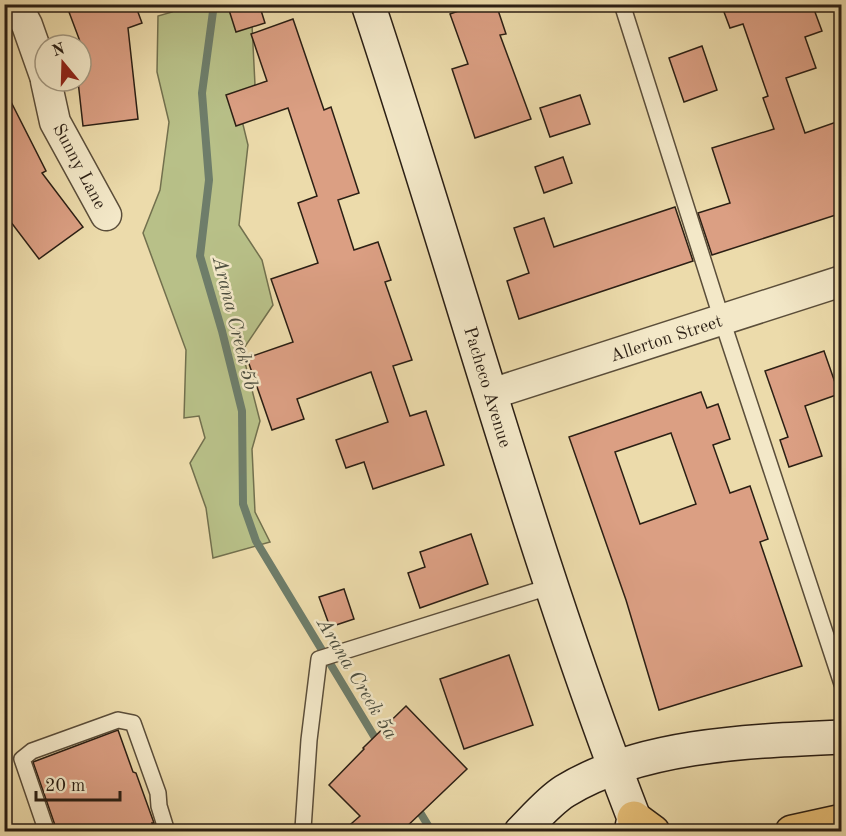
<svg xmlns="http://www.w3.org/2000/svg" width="846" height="836" font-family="'Old Standard TT',serif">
	<rect width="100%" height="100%" fill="#ecdbab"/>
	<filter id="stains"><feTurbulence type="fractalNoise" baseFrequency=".00333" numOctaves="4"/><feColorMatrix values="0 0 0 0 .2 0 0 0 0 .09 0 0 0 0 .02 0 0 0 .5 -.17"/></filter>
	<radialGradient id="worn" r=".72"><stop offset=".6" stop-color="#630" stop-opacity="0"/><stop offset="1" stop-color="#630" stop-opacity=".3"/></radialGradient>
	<!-- green -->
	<polygon fill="#b8c088" stroke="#72704e" stroke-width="1.5" points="171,5 251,5 255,85 236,96 248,145 239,225 262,260 273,305 242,351 260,421 252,449 255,512 270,542 213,558 206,508 190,463 205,438 199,416 184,418 186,350 143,233 160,190 169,122 157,72 158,16 172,12"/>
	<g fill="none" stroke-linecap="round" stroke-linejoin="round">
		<!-- stream -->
		<g stroke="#6e7d6a" stroke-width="8">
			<polyline points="214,4 202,93 209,180 200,256 222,331 242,411 243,504 256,541 380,746"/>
			<polyline points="415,804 432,832"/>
		</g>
	</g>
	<!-- building -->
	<g fill="#db9f83" stroke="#2b1f14" stroke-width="1.5" fill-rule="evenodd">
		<polygon points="66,4 135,4 142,23 128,28 138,119 83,126 78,81 81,81 81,69 90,68"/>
		<polygon points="247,4 259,4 265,23 236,32 229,10"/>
		<polygon points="478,4 496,4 506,34 500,35 531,119 475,138 452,69 468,64 450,14"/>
		<polygon points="721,4 812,4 822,31 805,37 816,68 786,78 805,133 842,120 842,213 712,255 698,213 730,203 712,148 774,129 763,98 768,96 743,24 730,28"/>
		<polygon points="293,19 324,110 331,107 359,193 338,200 354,250 378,242 391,280 385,282 412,360 393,366 410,416 426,411 444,465 373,489 364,462 346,468 336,440 388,422 371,372 297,399 304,419 272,430 247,358 293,342 271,279 318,263 298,203 317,196 288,108 236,126 226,95 267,81 251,34"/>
		<polygon points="702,46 717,90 684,102 669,58"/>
		<polygon points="4,88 46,171 42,173 83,227 39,259 4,213"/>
		<polygon points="580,95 590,124 550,137 540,108"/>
		<polygon points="563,157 572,183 544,193 535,167"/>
		<polygon points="675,207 693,261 519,319 507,281 529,273 514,228 544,218 554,247"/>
		<polygon points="824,351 839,394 805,406 822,456 789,467 780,440 788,437 765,371"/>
		<path d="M701,392L707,408L718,404L730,439L713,445L730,493L750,486L768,539L760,542L802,666L659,710L626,600L569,437ZM671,433L696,504L640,524L615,452Z"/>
		<polygon points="471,534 488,584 420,608 408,573 425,567 420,552"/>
		<polygon points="344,589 354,619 330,627 319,597"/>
		<polygon points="509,655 533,725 464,749 440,679"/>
		<polygon points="406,706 467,769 402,831 343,831 360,816 329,785 364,749 363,748"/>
		<polygon points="118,730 133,772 136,773 154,823 152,823 154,831 57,831 33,762"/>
	</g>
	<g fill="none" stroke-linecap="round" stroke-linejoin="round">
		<!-- lane casing -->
		<g stroke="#5b4e3a" stroke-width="18">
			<g id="lane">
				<polyline points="622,4 722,320 842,684"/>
				<polyline points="303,829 309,740 319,659 552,586"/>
				<polyline points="47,832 22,759 32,751 118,720 133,723 158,793 159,806 167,832"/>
			</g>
		</g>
		<!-- street casing -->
		<g stroke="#5b4e3a" stroke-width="33">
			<g id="street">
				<polyline points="16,4 27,25 45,76"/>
				<polyline points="46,81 55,122 106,215"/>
				<polyline points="491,394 842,281"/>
			</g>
		</g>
		<!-- secondary casing -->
		<g stroke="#2b1f14" stroke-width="36">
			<g id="secondary">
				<path d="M368,4C458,275 531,552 634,818L631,832"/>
				<path d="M521,832C534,819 549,801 565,791C642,744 753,741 842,737"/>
			</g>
		</g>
		<!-- highway casing -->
		<g stroke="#2b1f14" stroke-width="36">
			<g id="highway">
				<polyline points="634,818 653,832"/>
				<polyline points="792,832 842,821"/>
			</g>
		</g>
		<!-- lane -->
		<use href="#lane" stroke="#f3e8c8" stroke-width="15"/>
		<!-- street -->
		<use href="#street" stroke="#f3e8c8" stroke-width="30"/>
		<!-- secondary -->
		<use href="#secondary" stroke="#f3e8c8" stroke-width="33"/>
		<!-- highway -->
		<use href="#highway" stroke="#e6be76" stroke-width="33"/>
	</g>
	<g text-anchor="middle" stroke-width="5" stroke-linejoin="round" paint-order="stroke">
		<!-- street labels -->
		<g font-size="18" fill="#2b1f14" stroke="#f3e8c8">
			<text transform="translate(80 166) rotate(62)" y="6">Sunny Lane</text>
			<text transform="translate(666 338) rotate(-18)" y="6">Allerton Street</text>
			<text transform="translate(488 387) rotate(73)" y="6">Pacheco Avenue</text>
		</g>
		<!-- water labels -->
		<g font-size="20" font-style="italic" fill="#4c4e3f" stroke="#f3e8c8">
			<text transform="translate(236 323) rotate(76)" y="7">Arana Creek 5b</text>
			<text transform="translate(358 678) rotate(59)" y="7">Arana Creek 5a</text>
		</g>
	</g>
	<!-- margin -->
	<rect width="846" height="836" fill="none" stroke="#ecdbab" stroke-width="24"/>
	<rect x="6" y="6" width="834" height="824" fill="none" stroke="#2b1f14" stroke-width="3"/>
	<rect x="12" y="12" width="822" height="812" fill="none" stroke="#2b1f14" stroke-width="1.5"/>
	<!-- north arrow -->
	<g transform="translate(63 63) rotate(341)"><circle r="28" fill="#f3e8c8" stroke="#a39880" stroke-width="1.5"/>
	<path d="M0-4.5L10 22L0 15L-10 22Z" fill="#8f2418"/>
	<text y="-9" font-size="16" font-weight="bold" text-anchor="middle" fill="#2b1f14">N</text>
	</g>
	<!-- scale -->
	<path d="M36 791v9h84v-9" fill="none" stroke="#2b1f14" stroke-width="3"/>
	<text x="45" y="791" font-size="18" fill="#2b1f14" stroke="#f3e8c8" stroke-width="4.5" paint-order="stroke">20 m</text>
	<rect width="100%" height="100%" filter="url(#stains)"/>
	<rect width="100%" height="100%" fill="url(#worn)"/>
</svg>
